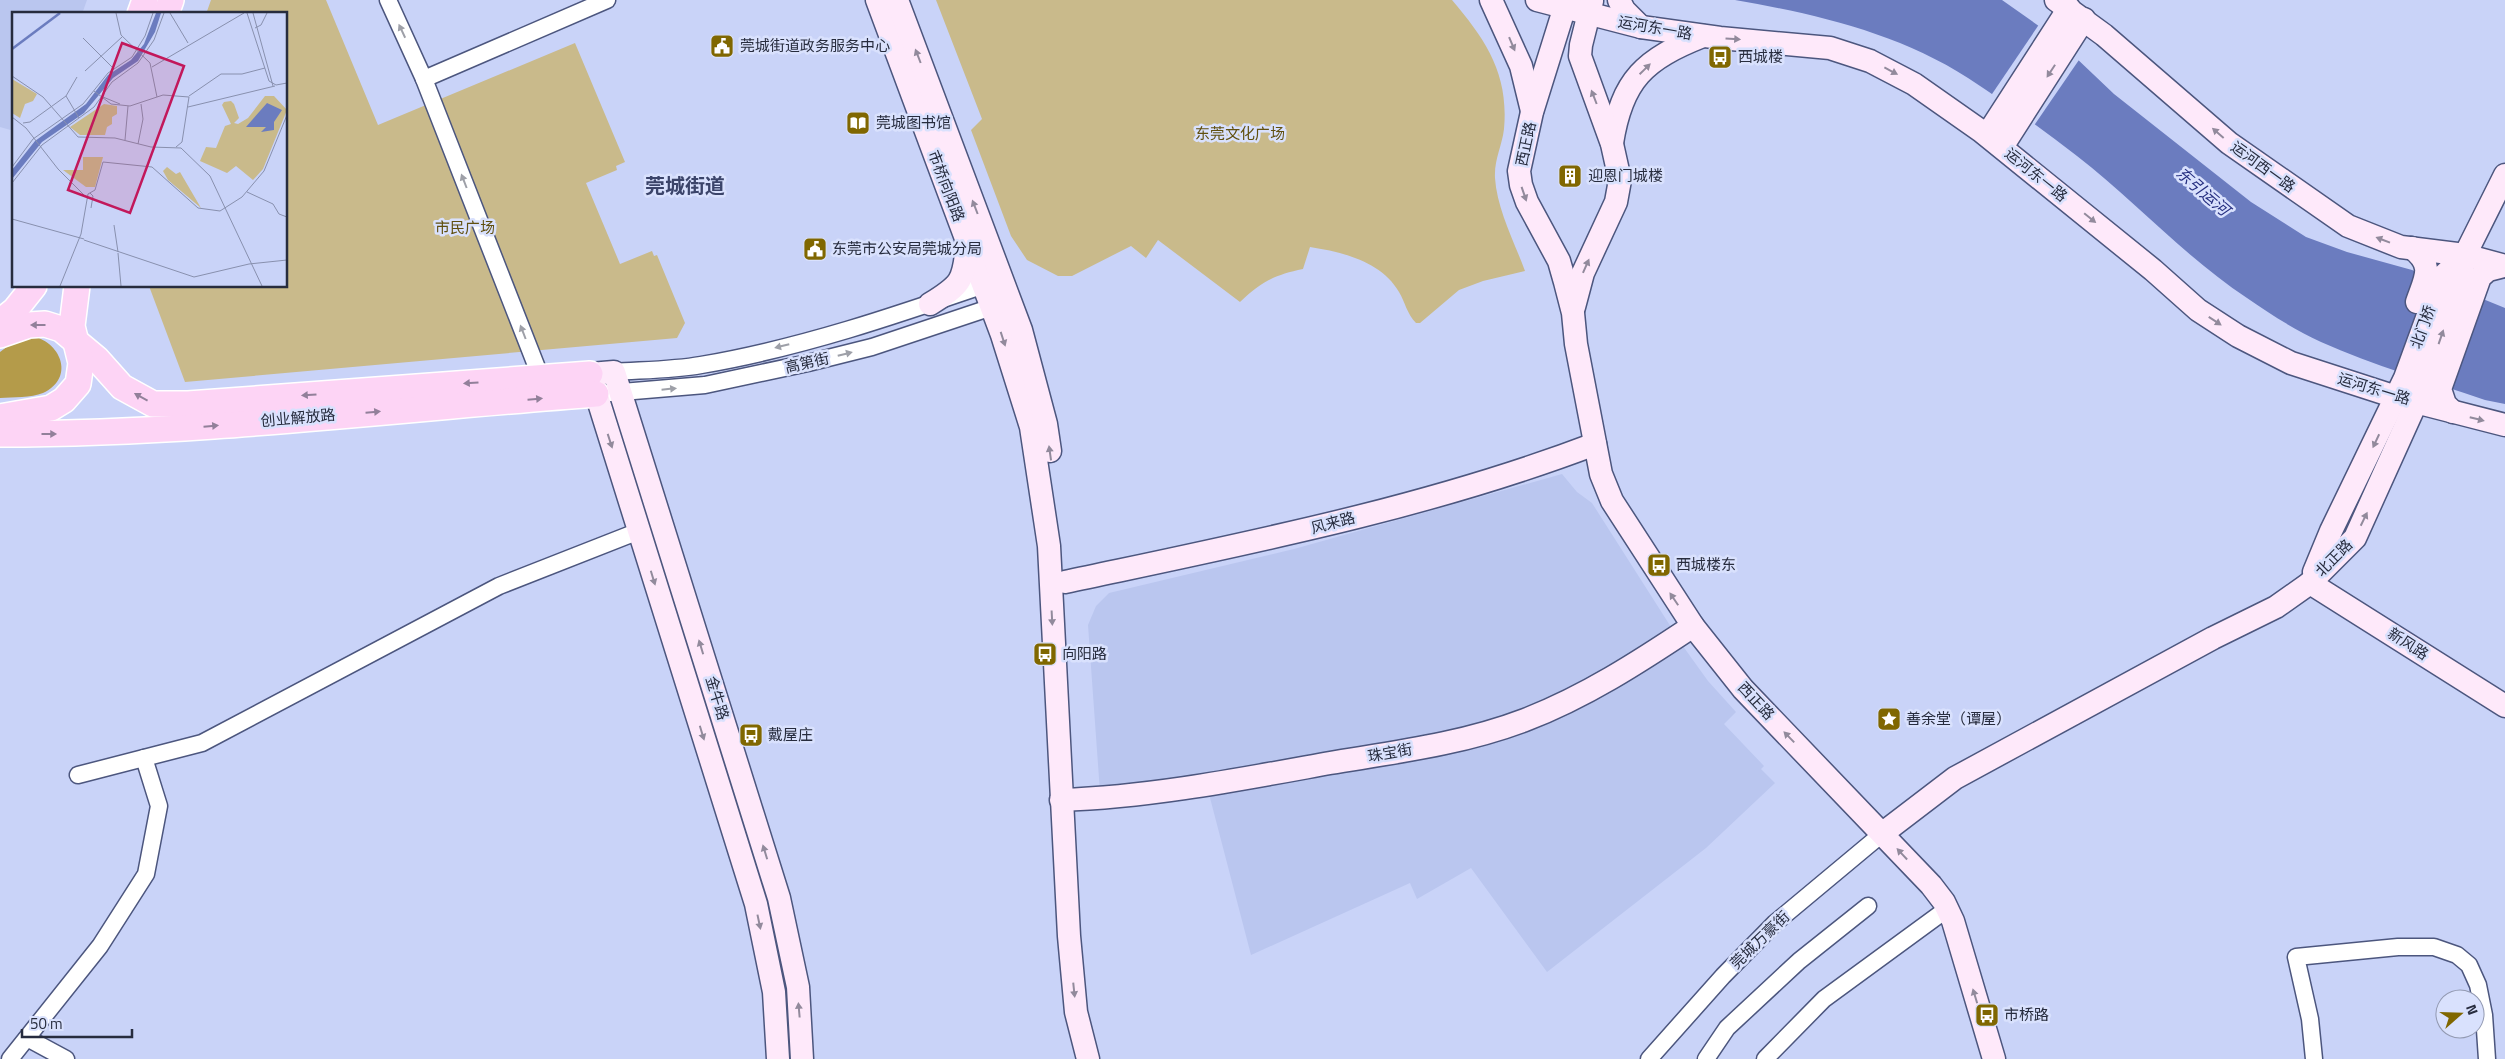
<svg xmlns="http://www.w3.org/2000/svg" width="2505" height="1059" font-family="'Titillium Web','Noto Sans SC',sans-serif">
	<rect width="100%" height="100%" fill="#c9d3f8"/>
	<!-- built -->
	<g fill="#bac6ef">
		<polygon points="0,0 87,0 82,14 14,14 14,131 0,127"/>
		<polygon points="1562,474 1577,492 1592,503 1685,649 1708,681 1736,712 1724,724 1764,766 1761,769 1775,783 1706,848 1547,972 1471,868 1417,899 1410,883 1251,955 1209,794 1101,806 1088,625 1096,606 1109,593 1294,549"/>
	</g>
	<!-- green -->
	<g fill="#c9ba8b">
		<polygon points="211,0 326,0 378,125 575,43 625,162 616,166 617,170 586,183 620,264 652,251 654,256 657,255 685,323 677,338 185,382 149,286 286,286 286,14 206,14"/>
		<path d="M936,0H1452C1486,40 1509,74 1504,129C1502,146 1494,160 1495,178C1497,209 1514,241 1525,271L1483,281L1459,290L1420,323H1416C1407,314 1405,302 1399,292C1381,261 1342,252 1310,247L1303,269C1274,275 1261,282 1240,302L1158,240L1146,258L1131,246L1072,276H1058L1027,260L1011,236L971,130L982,119Z"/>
	</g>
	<!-- forest -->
	<path fill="#b49b4a" d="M33,336C63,344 74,379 43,393C31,398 13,397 0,398V352L12,343Z"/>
	<!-- water -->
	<path fill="#6b7cbf" d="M1735,0H2002L2053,36L2114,94L2251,202L2306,237L2347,252L2412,270L2505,308V404L2485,400C2430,381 2374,366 2321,342C2295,330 2270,314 2247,298C2185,257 2135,201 2077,156C2042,129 2005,102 1968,78C1898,33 1815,14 1735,0Z"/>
	<!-- pier -->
	<polygon fill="#c9d3f8" points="2040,23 2081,57 2033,127 1990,97"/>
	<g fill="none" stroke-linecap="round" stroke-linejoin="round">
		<!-- street casing -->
		<g stroke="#4c567e" stroke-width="19">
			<g id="street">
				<polyline points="388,0 424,79 541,378"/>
				<polyline points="424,79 607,0"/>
				<path d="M614,372C643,370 673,370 701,365C801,348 897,315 993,282"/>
				<polyline points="610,393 705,385 808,363 872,347 1001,304"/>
				<polyline points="78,775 202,743 499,586 639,531"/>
				<polyline points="27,1038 66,1059"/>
				<polyline points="10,1059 100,946 146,874 159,806 144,758"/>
				<polyline points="1649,1059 1723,976 1775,923 1883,833"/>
				<polyline points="1706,1059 1727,1028 1799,961 1868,906"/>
				<polyline points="1765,1059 1824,999 1947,909"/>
				<polyline points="2314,1059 2310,1019 2296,957 2398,947 2434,947 2457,955 2469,965 2478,985 2484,1015 2487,1059"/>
			</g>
		</g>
		<!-- secondary casing -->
		<g stroke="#4c567e" stroke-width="25">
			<g id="secondary">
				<polyline points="877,0 1002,335 1031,427 1049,546 1069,936 1076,1012 1088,1059"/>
				<polyline points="897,0 1021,330 1046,424 1050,451"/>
				<polyline points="1491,0 1521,66 1532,111"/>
				<polyline points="1537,0 1641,27 1720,38 1830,48 1870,61 1914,84 1981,131 2153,270 2198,310 2238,336 2291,363 2396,397 2505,425"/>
				<polyline points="1567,0 1532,112 1519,171 1521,185 1527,202 1559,261 1565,282 1573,313 1576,344 1601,474 1612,501 1693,626 1743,689 1931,885 1944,902 1953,921 1994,1059"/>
				<polyline points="1619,0 1624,10 1641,27"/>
				<polyline points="2056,0 2104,35 2229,143 2348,226 2401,247 2465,255 2505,266"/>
				<polyline points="1987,135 2069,8"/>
				<path d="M1612,143C1622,79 1645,59 1703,36"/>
				<polyline points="2002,147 2084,19"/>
				<path d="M2412,248C2435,266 2425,278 2417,302"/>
				<path d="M930,304C961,285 964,281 967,245"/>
				<polyline points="1574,307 1583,273 1616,202 1620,180 1612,144 1580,56 1581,45 1592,1"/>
				<polyline points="2453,412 2445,404 2440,389 2480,277 2488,270 2504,266"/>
				<polyline points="2314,572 2331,531 2405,378 2442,277 2465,255"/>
				<path d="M1065,582C1243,544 1424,509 1595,444"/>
				<polyline points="2310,583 2505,706"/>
				<path d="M1061,800C1151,797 1242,779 1330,763C1396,752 1462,744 1525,720C1585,697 1639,662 1693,626"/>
				<polyline points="1883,833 1955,778 2213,638 2276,607 2310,583 2355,538 2425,383 2459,284 2465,255 2505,175"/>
				<polyline points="778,1059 774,992 756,904 590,374 614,372 779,898 798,987 802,1059"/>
			</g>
		</g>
		<!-- primary casing -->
		<g stroke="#fff" stroke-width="28">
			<g id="primary">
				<polyline points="140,14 145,0"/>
				<polyline points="166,14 171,0"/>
				<polyline points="0,322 15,310 34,286"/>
				<polyline points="0,335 29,325 45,324 61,329 97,359 122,387 153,404 188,404 590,374"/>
				<polyline points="0,417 51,408 64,400 78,384 81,363 72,326 77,286"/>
				<path d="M0,434C199,434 398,409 596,394"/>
			</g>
		</g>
		<!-- street -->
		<use href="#street" stroke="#fff" stroke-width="16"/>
		<!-- secondary -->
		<use href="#secondary" stroke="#fee9fa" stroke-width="22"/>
		<!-- primary -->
		<use href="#primary" stroke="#fdd4f5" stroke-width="25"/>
	</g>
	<!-- one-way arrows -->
	<defs><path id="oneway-solid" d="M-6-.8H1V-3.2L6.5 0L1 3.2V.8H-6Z" transform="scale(1.25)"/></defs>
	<g fill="#9ea0a8">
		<use href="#oneway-solid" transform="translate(402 31) rotate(-115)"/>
		<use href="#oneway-solid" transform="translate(464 181) rotate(-111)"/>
		<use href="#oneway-solid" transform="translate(523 332) rotate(-111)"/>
		<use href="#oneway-solid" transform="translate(782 346) rotate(166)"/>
		<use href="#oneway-solid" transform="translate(845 354) rotate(-14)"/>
		<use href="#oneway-solid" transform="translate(669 389) rotate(-6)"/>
	</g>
	<g fill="#928a9c">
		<use href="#oneway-solid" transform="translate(1733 39) rotate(4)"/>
		<use href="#oneway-solid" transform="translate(1512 44) rotate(67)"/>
		<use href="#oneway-solid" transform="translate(918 56) rotate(-111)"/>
		<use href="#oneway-solid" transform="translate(1645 69) rotate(-44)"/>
		<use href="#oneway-solid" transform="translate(1891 71) rotate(28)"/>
		<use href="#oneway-solid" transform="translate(2051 71) rotate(123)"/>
		<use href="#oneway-solid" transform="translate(1594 97) rotate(-111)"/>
		<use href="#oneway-solid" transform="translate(2218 133) rotate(-139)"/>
		<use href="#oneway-solid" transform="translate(1524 194) rotate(71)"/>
		<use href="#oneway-solid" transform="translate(975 207) rotate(-111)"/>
		<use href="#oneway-solid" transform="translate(2090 218) rotate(39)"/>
		<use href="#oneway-solid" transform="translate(2383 240) rotate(-159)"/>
		<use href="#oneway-solid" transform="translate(1586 266) rotate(-66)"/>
		<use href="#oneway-solid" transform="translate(2215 321) rotate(33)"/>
		<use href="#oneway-solid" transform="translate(2441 337) rotate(-71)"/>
		<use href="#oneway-solid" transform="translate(1003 339) rotate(72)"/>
		<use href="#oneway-solid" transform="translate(2477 419) rotate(14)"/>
		<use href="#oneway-solid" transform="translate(610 441) rotate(72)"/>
		<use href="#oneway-solid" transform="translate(2376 441) rotate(115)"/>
		<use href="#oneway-solid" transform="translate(1050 453) rotate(-98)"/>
		<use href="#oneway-solid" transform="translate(2364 519) rotate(-64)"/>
		<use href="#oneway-solid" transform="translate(653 578) rotate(73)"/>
		<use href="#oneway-solid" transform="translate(1674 599) rotate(-124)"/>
		<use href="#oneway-solid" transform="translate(1052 618) rotate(87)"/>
		<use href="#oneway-solid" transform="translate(701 647) rotate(-107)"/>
		<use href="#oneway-solid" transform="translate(702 733) rotate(73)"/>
		<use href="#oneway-solid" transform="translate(1789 737) rotate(-134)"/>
		<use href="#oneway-solid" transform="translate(765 852) rotate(-107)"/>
		<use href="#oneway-solid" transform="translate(1902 854) rotate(-133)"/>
		<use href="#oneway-solid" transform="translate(759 922) rotate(78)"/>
		<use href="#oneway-solid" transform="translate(1074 990) rotate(84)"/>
		<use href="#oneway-solid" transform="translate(1975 996) rotate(-107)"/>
		<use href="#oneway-solid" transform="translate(799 1010) rotate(-95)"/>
	</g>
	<g fill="#92809a">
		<use href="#oneway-solid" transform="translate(38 325) rotate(-180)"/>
		<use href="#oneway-solid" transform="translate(471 383) rotate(176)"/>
		<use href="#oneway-solid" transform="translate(309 395) rotate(176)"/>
		<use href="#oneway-solid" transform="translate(141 397) rotate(-151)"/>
		<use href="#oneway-solid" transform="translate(535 399) rotate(-5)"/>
		<use href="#oneway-solid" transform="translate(373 412) rotate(-5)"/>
		<use href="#oneway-solid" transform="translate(211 426) rotate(-5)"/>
		<use href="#oneway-solid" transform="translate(49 434)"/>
	</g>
	<!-- icons -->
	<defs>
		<g id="civic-square" transform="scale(1.25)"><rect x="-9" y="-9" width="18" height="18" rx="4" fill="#806700" stroke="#d9e1fd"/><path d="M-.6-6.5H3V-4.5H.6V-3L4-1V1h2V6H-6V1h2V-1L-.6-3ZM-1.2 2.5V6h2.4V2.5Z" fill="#fff"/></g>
		<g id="bus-square" transform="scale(1.25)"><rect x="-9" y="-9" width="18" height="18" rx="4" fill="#806700" stroke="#d9e1fd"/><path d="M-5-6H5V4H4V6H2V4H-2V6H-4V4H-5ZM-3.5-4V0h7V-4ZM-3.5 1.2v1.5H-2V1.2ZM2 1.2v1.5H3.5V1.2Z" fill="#fff"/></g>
		<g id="library-square" transform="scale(1.25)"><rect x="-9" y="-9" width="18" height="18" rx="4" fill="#806700" stroke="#d9e1fd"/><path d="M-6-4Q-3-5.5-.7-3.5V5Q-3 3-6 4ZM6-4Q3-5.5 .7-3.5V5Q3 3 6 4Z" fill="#fff"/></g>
		<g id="building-square" transform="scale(1.25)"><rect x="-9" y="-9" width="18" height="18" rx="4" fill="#806700" stroke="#d9e1fd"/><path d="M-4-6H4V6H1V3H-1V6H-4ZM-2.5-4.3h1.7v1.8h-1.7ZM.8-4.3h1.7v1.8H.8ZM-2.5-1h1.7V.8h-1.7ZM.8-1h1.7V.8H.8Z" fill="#fff"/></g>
		<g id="sight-square" transform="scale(1.25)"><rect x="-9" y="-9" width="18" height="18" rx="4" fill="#806700" stroke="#d9e1fd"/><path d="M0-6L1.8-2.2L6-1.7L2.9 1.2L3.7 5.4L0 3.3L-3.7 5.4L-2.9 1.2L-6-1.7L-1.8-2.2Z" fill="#fff"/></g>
	</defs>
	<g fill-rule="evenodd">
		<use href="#civic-square" x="722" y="46"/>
		<use href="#bus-square" x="1720" y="57"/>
		<use href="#library-square" x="858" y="123"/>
		<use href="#building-square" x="1570" y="176"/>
		<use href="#civic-square" x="815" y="249"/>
		<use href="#bus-square" x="1659" y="565"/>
		<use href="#bus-square" x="1045" y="654"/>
		<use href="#sight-square" x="1889" y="719"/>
		<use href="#bus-square" x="751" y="735"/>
		<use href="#bus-square" x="1987" y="1015"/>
	</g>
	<g text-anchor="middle" stroke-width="5" stroke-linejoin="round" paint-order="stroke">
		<!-- street labels -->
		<g font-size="15" fill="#272c3e" stroke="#d9e1fd">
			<text transform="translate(1655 28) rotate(10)" y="5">运河东一路</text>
			<text transform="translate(1526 144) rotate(-78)" y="5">西正路</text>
			<text transform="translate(2263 167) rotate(36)" y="5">运河西一路</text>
			<text transform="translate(2036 175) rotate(39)" y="5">运河东一路</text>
			<text transform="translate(946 186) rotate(69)" y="5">市桥向阳路</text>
			<text transform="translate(2423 327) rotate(-70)" y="5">北门桥</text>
			<text transform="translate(807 363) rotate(-13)" y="5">高第街</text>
			<text transform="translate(2374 389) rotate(17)" y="5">运河东一路</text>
			<text transform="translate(298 418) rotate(-5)" y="5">创业解放路</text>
			<text transform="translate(1333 523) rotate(-15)" y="5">风来路</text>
			<text transform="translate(2334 558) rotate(-45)" y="5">北正路</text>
			<text transform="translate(2408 644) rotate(33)" y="5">新风路</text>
			<text transform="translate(717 698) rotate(73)" y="5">金牛路</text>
			<text transform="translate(1756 701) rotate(47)" y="5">西正路</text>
			<text transform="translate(1390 753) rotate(-10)" y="5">珠宝街</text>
			<text transform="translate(1760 940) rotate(-44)" y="5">莞城万豪街</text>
		</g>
		<!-- poi labels -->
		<g font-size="15" fill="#272c3e" stroke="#d9e1fd" text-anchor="start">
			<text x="740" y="51">莞城街道政务服务中心</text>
			<text x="1738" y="62">西城楼</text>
			<text x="876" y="128">莞城图书馆</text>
			<text x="1588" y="181">迎恩门城楼</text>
			<text x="832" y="254">东莞市公安局莞城分局</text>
			<text x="1676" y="570">西城楼东</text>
			<text x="1062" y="659">向阳路</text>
			<text x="1906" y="724">善余堂（谭屋）</text>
			<text x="768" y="740">戴屋庄</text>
			<text x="2004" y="1020">市桥路</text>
		</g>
		<!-- park labels -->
		<g font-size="15" fill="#604f0f" stroke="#d9e1fd">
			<text x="1240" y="139">东莞文化广场</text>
			<text x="465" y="233">市民广场</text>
		</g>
		<!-- water labels -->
		<g font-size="16" font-style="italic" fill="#262f80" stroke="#d9e1fd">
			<text transform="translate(2203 191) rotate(41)" y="6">东引运河</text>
		</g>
		<!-- district labels -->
		<g font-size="20" font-weight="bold" fill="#3b446a" stroke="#d9e1fd">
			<text x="685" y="193">莞城街道</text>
		</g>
	</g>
	<!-- overview -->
	<g transform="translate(12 12)">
		<rect width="275" height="275" fill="#c9d3f8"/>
		<path d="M0,67L25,82L21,89L13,92L8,106L0,101ZM253,84H262L275,98L251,157L241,168L224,154L215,161L188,149L194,135L204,136L213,114L219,112L210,93L212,90L219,89L222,92L227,106L222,111L226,112L236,106ZM92,92L105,94V102L100,105V112L95,115L93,123H68L58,115ZM71,145H91L83,175H74L51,158H71ZM155,155L164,162L168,160L189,196L156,168L151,159Z" fill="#c9ba8b"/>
		<path d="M144,1H149L143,20L126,49L101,66L72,101L30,130L0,167V158L23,129L74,92L96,63L119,48L132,32ZM255,91L270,98L262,110V118L249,120L254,115H234Z" fill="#6b7cbf"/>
		<path fill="none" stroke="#6b7cbf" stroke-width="2.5" d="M0,37L48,1"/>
		<path fill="none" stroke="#8890ae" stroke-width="1" d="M104,1L109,23L138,51L145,85M158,1L176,31M235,1L257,69L264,73L275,71M241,1L261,74M243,16L249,13L255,1M71,26L101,56M140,55L232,1M73,59L110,25M0,64L31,85L66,125L103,126L139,135L169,136L198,164L250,274M82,79L99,92L118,94L151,83L177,85L170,130L164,135M54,84L67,106M177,84L209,62H230L253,56M91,85L108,92M176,95L263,74M0,105L14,116L46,157L76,187M11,111L18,110L54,84L65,65M113,128L116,94M126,132L131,107L129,92M0,155L21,127L71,92L96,61L120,45L133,24L141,1M0,171L30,133L82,95L100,70L126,51L142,28L152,1M235,180L261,192L267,202L275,205M78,181L81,184L79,196M0,207L72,227M102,213L106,240M72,228L182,265L237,252L275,248M106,241L109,274M48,274L69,222L76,182L83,178L91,150L140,155L186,196L208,199L230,185L252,159L275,103"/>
		<path fill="#c2185b" fill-opacity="0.15" stroke="#c2185b" stroke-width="2.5" d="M110,31L172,54L118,201L56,178Z"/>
		<rect width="275" height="275" fill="none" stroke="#272c3e" stroke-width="2.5"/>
	</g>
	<!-- north arrow -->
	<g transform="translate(2460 1014) rotate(70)"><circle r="24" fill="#d9e1fd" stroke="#9299b1"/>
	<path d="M0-4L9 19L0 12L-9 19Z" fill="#806700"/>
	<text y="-8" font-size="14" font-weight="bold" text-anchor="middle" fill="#272c3e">N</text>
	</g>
	<!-- scale -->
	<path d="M22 1029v8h110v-8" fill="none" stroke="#272c3e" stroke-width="2.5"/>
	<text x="30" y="1029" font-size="15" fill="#272c3e" stroke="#d9e1fd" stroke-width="4" paint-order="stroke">50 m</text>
</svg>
